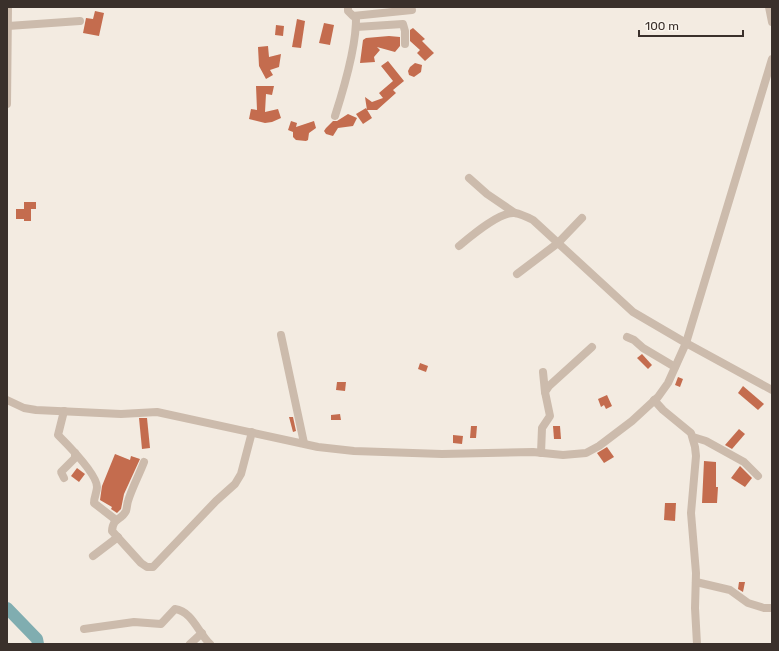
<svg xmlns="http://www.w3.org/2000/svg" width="779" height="651" font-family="Rubik,sans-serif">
	<rect width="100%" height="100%" fill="#f3ebe1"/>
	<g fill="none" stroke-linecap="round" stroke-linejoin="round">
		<!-- river -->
		<polyline stroke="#80adb0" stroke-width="12" points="7,608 37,639 38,644"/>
	</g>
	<!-- building -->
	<g fill="#c46c4e">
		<polygon points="95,11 104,13 99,36 83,33 86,18 93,19"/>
		<polygon points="297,19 305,21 301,48 292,47"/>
		<polygon points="324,23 334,25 330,45 319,43"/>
		<polygon points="276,25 284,26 283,36 275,35"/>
		<polygon points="413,28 425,39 422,41 434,53 425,61 417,53 420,50 410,41 410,30"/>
		<polygon points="389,36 400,37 400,46 395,52 377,47 380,50 374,57 375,62 360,63 363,40 366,38"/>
		<polygon points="268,46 269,57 281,54 279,67 270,70 273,75 266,79 259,66 258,47"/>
		<polygon points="388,61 404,81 393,90 396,93 377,110 367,110 365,97 372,102 383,98 379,93 393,81 381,66"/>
		<polygon points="415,63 422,65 421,72 414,77 409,75 408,71 410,67"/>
		<polygon points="256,86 274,86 272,95 266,94 265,112 278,109 281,118 272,122 265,123 249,119 251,109 257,110"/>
		<polygon points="366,108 372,118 363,124 356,114"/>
		<polygon points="348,114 357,118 353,126 338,128 333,136 326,134 324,131 326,128 333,121 337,121"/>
		<polygon points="291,121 297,123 296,127 314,121 316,128 309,133 308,140 306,141 296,140 293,137 293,132 288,130"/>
		<polygon points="24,202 36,202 36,209 31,209 31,221 24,221 24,219 16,219 16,209 24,209"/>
		<polygon points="642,354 652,365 648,369 637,358"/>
		<polygon points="420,363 428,366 426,372 418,369"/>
		<polygon points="678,377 683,379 680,387 675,385"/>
		<polygon points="337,382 346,382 345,391 336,390"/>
		<polygon points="743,386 764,404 758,410 738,393"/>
		<polygon points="607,395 612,406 606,409 604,405 601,407 598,399"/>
		<polygon points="340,414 341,420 331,420 331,415"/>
		<polygon points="289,417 293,417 296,431 293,432"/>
		<polygon points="139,418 147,418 150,448 142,449"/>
		<polygon points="471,426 477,426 476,438 470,438"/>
		<polygon points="553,426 560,426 561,439 554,439"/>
		<polygon points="739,429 745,434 732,449 725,445"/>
		<polygon points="453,435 463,436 462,444 453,443"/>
		<polygon points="607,447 614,457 604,463 597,453"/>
		<polygon points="115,454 130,460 131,456 140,459 124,494 121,509 117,513 111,509 112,507 100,500 102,486"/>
		<polygon points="704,461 716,462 716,487 718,487 717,503 702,503"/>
		<polygon points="740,466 752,478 745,487 731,478"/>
		<polygon points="77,468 85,474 79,482 71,476"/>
		<polygon points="665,503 676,503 675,521 664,520"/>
		<polygon points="739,582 745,582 743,592 738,589"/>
	</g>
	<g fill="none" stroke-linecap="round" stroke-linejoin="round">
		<!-- street -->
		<g stroke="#ccbbac" stroke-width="8">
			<polyline points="348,7 348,11 353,16 412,10"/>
			<polyline points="769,7 772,22"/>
			<polyline points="8,26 80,21"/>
			<polyline points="356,27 403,24 405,31 405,44"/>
			<polyline points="7,104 8,7"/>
			<path d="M335,116C344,88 357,45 356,16"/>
			<polyline points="469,178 487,194 515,213"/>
			<path d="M459,246C471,236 500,211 515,213C521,214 527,217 533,220L633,312L686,343L772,390"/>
			<polyline points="517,274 558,243 582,218"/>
			<polyline points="281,335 304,443"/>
			<polyline points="627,337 634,340 643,348 675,367"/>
			<polyline points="543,372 545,392"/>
			<polyline points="7,400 24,408 36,410 121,414 157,412 318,447 354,451 442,454 533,452 563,455 586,453 599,446 632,421 658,397 668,383 686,343 772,59"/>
			<polyline points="654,400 663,410 691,433 695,447 696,456 691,513 696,573 695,608 697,644"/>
			<path d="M64,411L58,435C68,445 97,474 97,487C97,492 94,497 94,503L116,520"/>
			<polyline points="693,437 706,441 744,462 758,476"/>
			<polyline points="541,453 542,428 550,416 545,392 549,386 592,347"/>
			<path d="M144,462C139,475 132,488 128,501C127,504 127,508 126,511C121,521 113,517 112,531L141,563L147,567H153L216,501L235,484L241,474L252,432"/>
			<polyline points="64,478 61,472 75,458 75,453"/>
			<polyline points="93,556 118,537"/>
			<polyline points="696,582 730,590 748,603 764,608 772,608"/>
			<path d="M84,629L134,622L161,624L175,609C192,611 199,634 210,644"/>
			<polyline points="190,644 202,633"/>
		</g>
	</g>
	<!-- border -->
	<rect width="779" height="651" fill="none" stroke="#3a302b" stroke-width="16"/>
	<!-- scale -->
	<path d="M639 30v6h104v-6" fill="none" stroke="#3a302b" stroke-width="2"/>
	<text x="645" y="30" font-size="12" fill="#3a302b" stroke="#faf5ed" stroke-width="3" paint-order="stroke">100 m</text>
</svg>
